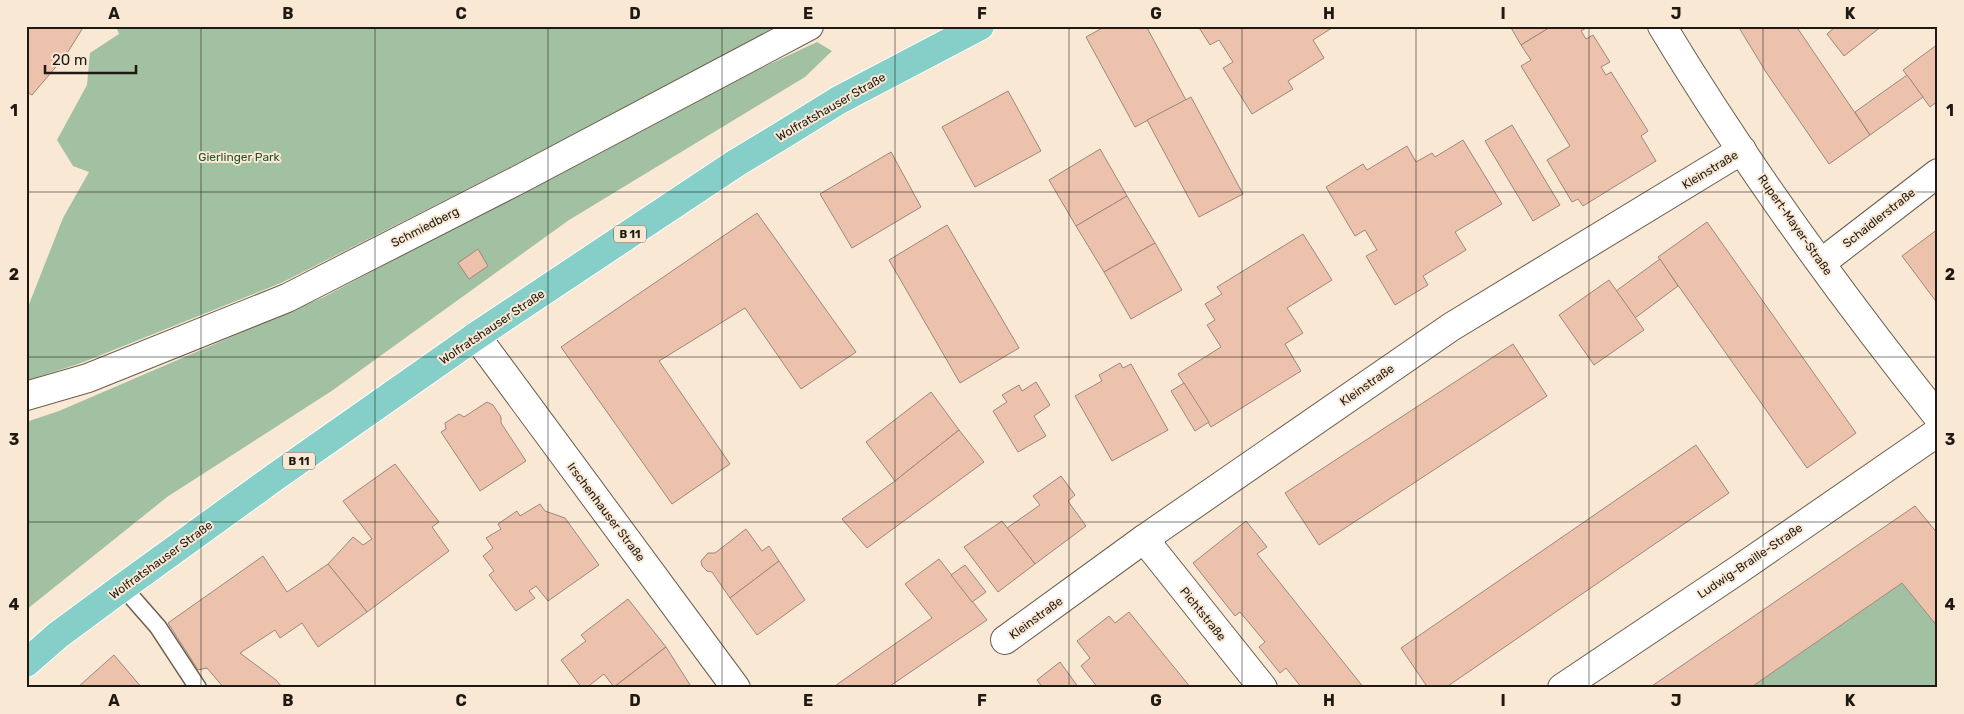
<svg xmlns="http://www.w3.org/2000/svg" width="1964" height="714" font-family="Rubik,sans-serif">
	<rect width="100%" height="100%" fill="#f8e8d4"/>
	<!-- green -->
	<g fill="#a2c0a2">
		<polygon points="116,26 780,26 511,167 281,283 81,363 26,381 26,312 63,218 89,172 73,166 57,140 87,85 90,53 119,34"/>
		<polygon points="817,42 832,51 805,77 569,220 333,390 167,497 26,610 26,422 59,411 324,297 695,99"/>
		<polygon points="1902,583 1938,627 1938,688 1750,688"/>
	</g>
	<!-- building -->
	<g fill="#ecc2ad" stroke="#9e877c">
		<polygon points="26,26 84,26 66,55 32,95 26,92"/>
		<polygon points="1106,26 1146,26 1186,100 1135,127 1086,37"/>
		<polygon points="1198,26 1335,26 1313,40 1324,58 1288,81 1293,89 1252,114 1223,68 1233,62 1219,40 1210,45"/>
		<polygon points="1510,26 1552,26 1521,45"/>
		<polygon points="1552,26 1588,26 1588,27 1581,31 1586,39 1593,35 1610,62 1601,67 1606,75 1611,72 1648,131 1641,136 1656,161 1583,206 1578,199 1572,202 1547,160 1570,146 1521,66 1531,60 1521,45"/>
		<polygon points="1738,26 1796,26 1870,135 1829,164 1766,72"/>
		<polygon points="1836,26 1882,26 1844,56 1827,34"/>
		<polygon points="1938,44 1938,101 1930,107 1903,70"/>
		<polygon points="1907,75 1923,97 1870,135 1855,112"/>
		<polygon points="1008,91 1041,151 975,187 942,127"/>
		<polygon points="1191,97 1243,194 1199,217 1147,120"/>
		<polygon points="1512,125 1560,205 1533,221 1485,141"/>
		<polygon points="1463,140 1502,204 1455,232 1466,250 1423,276 1428,285 1395,305 1366,256 1377,250 1365,230 1355,236 1326,187 1363,164 1367,170 1407,146 1416,162 1432,153 1435,157"/>
		<polygon points="1100,149 1127,196 1076,226 1049,180"/>
		<polygon points="891,152 921,207 852,248 820,194"/>
		<polygon points="1127,196 1155,243 1104,272 1076,226"/>
		<polygon points="757,213 856,352 801,389 745,308 659,361 730,464 672,504 561,347"/>
		<polygon points="1707,222 1856,433 1807,468 1658,257"/>
		<polygon points="947,225 1019,348 960,383 889,260"/>
		<polygon points="1938,229 1938,304 1902,256"/>
		<polygon points="1303,234 1332,280 1287,308 1303,333 1285,344 1301,371 1211,427 1178,374 1221,347 1207,325 1215,320 1205,304 1222,294 1217,287"/>
		<polygon points="1155,243 1182,290 1131,319 1104,272"/>
		<polygon points="478,249 488,266 469,279 458,263"/>
		<polygon points="1660,259 1678,286 1635,318 1616,291"/>
		<polygon points="1609,280 1644,330 1594,365 1559,315"/>
		<polygon points="1513,344 1547,396 1319,545 1285,493"/>
		<polygon points="1120,363 1123,368 1131,364 1168,430 1112,461 1075,396 1102,381 1099,375"/>
		<polygon points="1036,382 1050,405 1034,416 1046,436 1018,452 993,411 1007,402 1002,395 1019,385 1022,391"/>
		<polygon points="1184,383 1209,422 1195,431 1171,391"/>
		<polygon points="931,392 959,430 895,481 866,442"/>
		<polygon points="487,402 493,405 501,417 501,423 526,461 480,491 441,432 446,429 445,423 459,414 464,417"/>
		<polygon points="959,430 984,462 867,548 842,519 895,481"/>
		<polygon points="1696,445 1729,493 1445,688 1428,688 1401,648"/>
		<polygon points="395,464 439,522 432,527 449,551 367,612 328,564 353,537 363,545 372,539 343,501"/>
		<polygon points="1061,476 1075,495 1068,501 1086,526 1035,564 1007,528 1040,505 1033,496"/>
		<polygon points="540,504 545,511 565,518 599,565 548,601 536,586 529,591 535,598 516,611 489,575 494,571 483,556 493,548 486,538 501,529 498,524 517,511 520,516"/>
		<polygon points="1915,506 1938,534 1938,627 1902,583 1750,688 1649,688"/>
		<polygon points="1002,521 1035,564 998,592 964,547"/>
		<polygon points="1246,521 1267,547 1257,554 1364,688 1302,688 1286,668 1280,673 1259,647 1265,642 1240,612 1235,616 1193,563"/>
		<polygon points="746,529 762,551 769,546 779,561 730,598 712,572 707,571 702,566 701,561 708,553 715,553"/>
		<polygon points="263,556 287,592 328,564 367,612 318,647 302,623 280,638 275,630 240,653 276,680 283,688 224,688 207,668 198,670 168,623"/>
		<polygon points="939,559 987,620 887,688 832,688 932,618 905,584"/>
		<polygon points="779,561 805,600 757,635 730,598"/>
		<polygon points="965,565 986,592 972,602 951,575"/>
		<polygon points="628,599 666,647 614,687 604,674 586,688 582,688 561,660 586,641 581,635"/>
		<polygon points="1129,612 1191,688 1113,688 1110,685 1107,688 1098,688 1081,666 1090,658 1077,641 1109,616 1115,623"/>
		<polygon points="666,647 692,688 614,688 614,687"/>
		<polygon points="114,655 142,688 77,688 87,679"/>
		<polygon points="1060,662 1079,688 1043,688 1037,680"/>
	</g>
	<g fill="none" stroke-linecap="round" stroke-linejoin="round">
		<!-- service casing -->
		<g stroke="#6c5e4d" stroke-width="19">
			<polyline id="service" points="123,587 158,627 198,688"/>
		</g>
		<!-- minor casing -->
		<g stroke="#6c5e4d" stroke-width="30">
			<g id="minor">
				<path d="M1662,26C1744,162 1839,293 1938,417"/>
				<polyline points="1821,263 1938,173"/>
				<polyline points="476,336 736,688"/>
				<polyline points="1144,539 1263,688"/>
				<polyline points="1005,640 1144,539 1451,327 1742,150"/>
				<polyline points="1562,688 1738,570 1938,432"/>
			</g>
		</g>
		<!-- tertiary casing -->
		<g stroke="#6c5e4d" stroke-width="30">
			<polyline id="tertiary" points="26,396 88,378 287,298 518,180 809,26"/>
		</g>
		<!-- primary casing -->
		<g stroke="#fff" stroke-width="30">
			<polyline id="primary" points="26,663 58,635 123,587 275,477 476,336 736,163 784,134 839,100 980,26"/>
		</g>
		<!-- service -->
		<use href="#service" stroke="#fff" stroke-width="16"/>
		<!-- minor -->
		<use href="#minor" stroke="#fff" stroke-width="28"/>
		<!-- tertiary -->
		<use href="#tertiary" stroke="#fff" stroke-width="28"/>
		<!-- primary -->
		<use href="#primary" stroke="#85cfc8" stroke-width="28"/>
	</g>
	<!-- grid -->
	<path fill="none" stroke="#1f1912" stroke-width="1" stroke-opacity="0.55" d="M201,26V688M375,26V688M548,26V688M722,26V688M895,26V688M1069,26V688M1242,26V688M1416,26V688M1589,26V688M1763,26V688M26,192H1938M26,357H1938M26,522H1938"/>
	<g text-anchor="middle" stroke-width="4" stroke-linejoin="round" paint-order="stroke">
		<!-- shield labels -->
		<g fill="#f8e8d4" stroke="#60574c" stroke-width="1">
			<rect x="614" y="225.5" width="32" height="17" rx="4"/>
			<rect x="283" y="452.5" width="32" height="17" rx="4"/>
		</g>
		<g font-size="11" font-weight="bold" fill="#1f1912">
			<text x="630" y="238">B 11</text>
			<text x="299" y="465">B 11</text>
		</g>
		<!-- street labels -->
		<g font-size="12" fill="#1f1912" stroke="#f8e8d4">
			<text transform="translate(831 107) rotate(-30)" y="4">Wolfratshauser Straße</text>
			<text transform="translate(1710 170) rotate(-31)" y="4">Kleinstraße</text>
			<text transform="translate(1879 218) rotate(-38)" y="4">Schaidlerstraße</text>
			<text transform="translate(1795 225) rotate(55)" y="4">Rupert-Mayer-Straße</text>
			<text transform="translate(425 227) rotate(-27)" y="4">Schmiedberg</text>
			<text transform="translate(492 327) rotate(-34)" y="4">Wolfratshauser Straße</text>
			<text transform="translate(1367 385) rotate(-35)" y="4">Kleinstraße</text>
			<text transform="translate(606 512) rotate(53)" y="4">Irschenhauser Straße</text>
			<text transform="translate(161 560) rotate(-36)" y="4">Wolfratshauser Straße</text>
			<text transform="translate(1750 561) rotate(-34)" y="4">Ludwig-Braille-Straße</text>
			<text transform="translate(1203 614) rotate(51)" y="4">Pichtstraße</text>
			<text transform="translate(1036 618) rotate(-36)" y="4">Kleinstraße</text>
		</g>
		<!-- park labels -->
		<g font-size="12" fill="#245228" stroke="#f8e8d4">
			<text x="239" y="161">Gierlinger Park</text>
		</g>
	</g>
	<!-- border -->
	<rect width="1964" height="714" fill="none" stroke="#f8e8d4" stroke-width="55"/>
	<!-- scale -->
	<path d="M45 65v8h91v-8" fill="none" stroke="#1f1912" stroke-width="2.5"/>
	<text x="52" y="65" font-size="15" fill="#1f1912" stroke="#f8e8d4" stroke-width="4" paint-order="stroke">20 m</text>
	<rect x="28" y="28" width="1908" height="658" fill="none" stroke="#1f1912" stroke-width="2"/>
	<g font-size="16" text-anchor="middle" font-weight="bold" fill="#1f1912">
		<text x="114" y="19">A</text>
		<text x="288" y="19">B</text>
		<text x="461" y="19">C</text>
		<text x="635" y="19">D</text>
		<text x="808" y="19">E</text>
		<text x="982" y="19">F</text>
		<text x="1156" y="19">G</text>
		<text x="1329" y="19">H</text>
		<text x="1503" y="19">I</text>
		<text x="1676" y="19">J</text>
		<text x="1850" y="19">K</text>
		<text x="14" y="116">1</text>
		<text x="1950" y="116">1</text>
		<text x="14" y="280">2</text>
		<text x="1950" y="280">2</text>
		<text x="14" y="445">3</text>
		<text x="1950" y="445">3</text>
		<text x="14" y="610">4</text>
		<text x="1950" y="610">4</text>
		<text x="114" y="706">A</text>
		<text x="288" y="706">B</text>
		<text x="461" y="706">C</text>
		<text x="635" y="706">D</text>
		<text x="808" y="706">E</text>
		<text x="982" y="706">F</text>
		<text x="1156" y="706">G</text>
		<text x="1329" y="706">H</text>
		<text x="1503" y="706">I</text>
		<text x="1676" y="706">J</text>
		<text x="1850" y="706">K</text>
	</g>
</svg>
